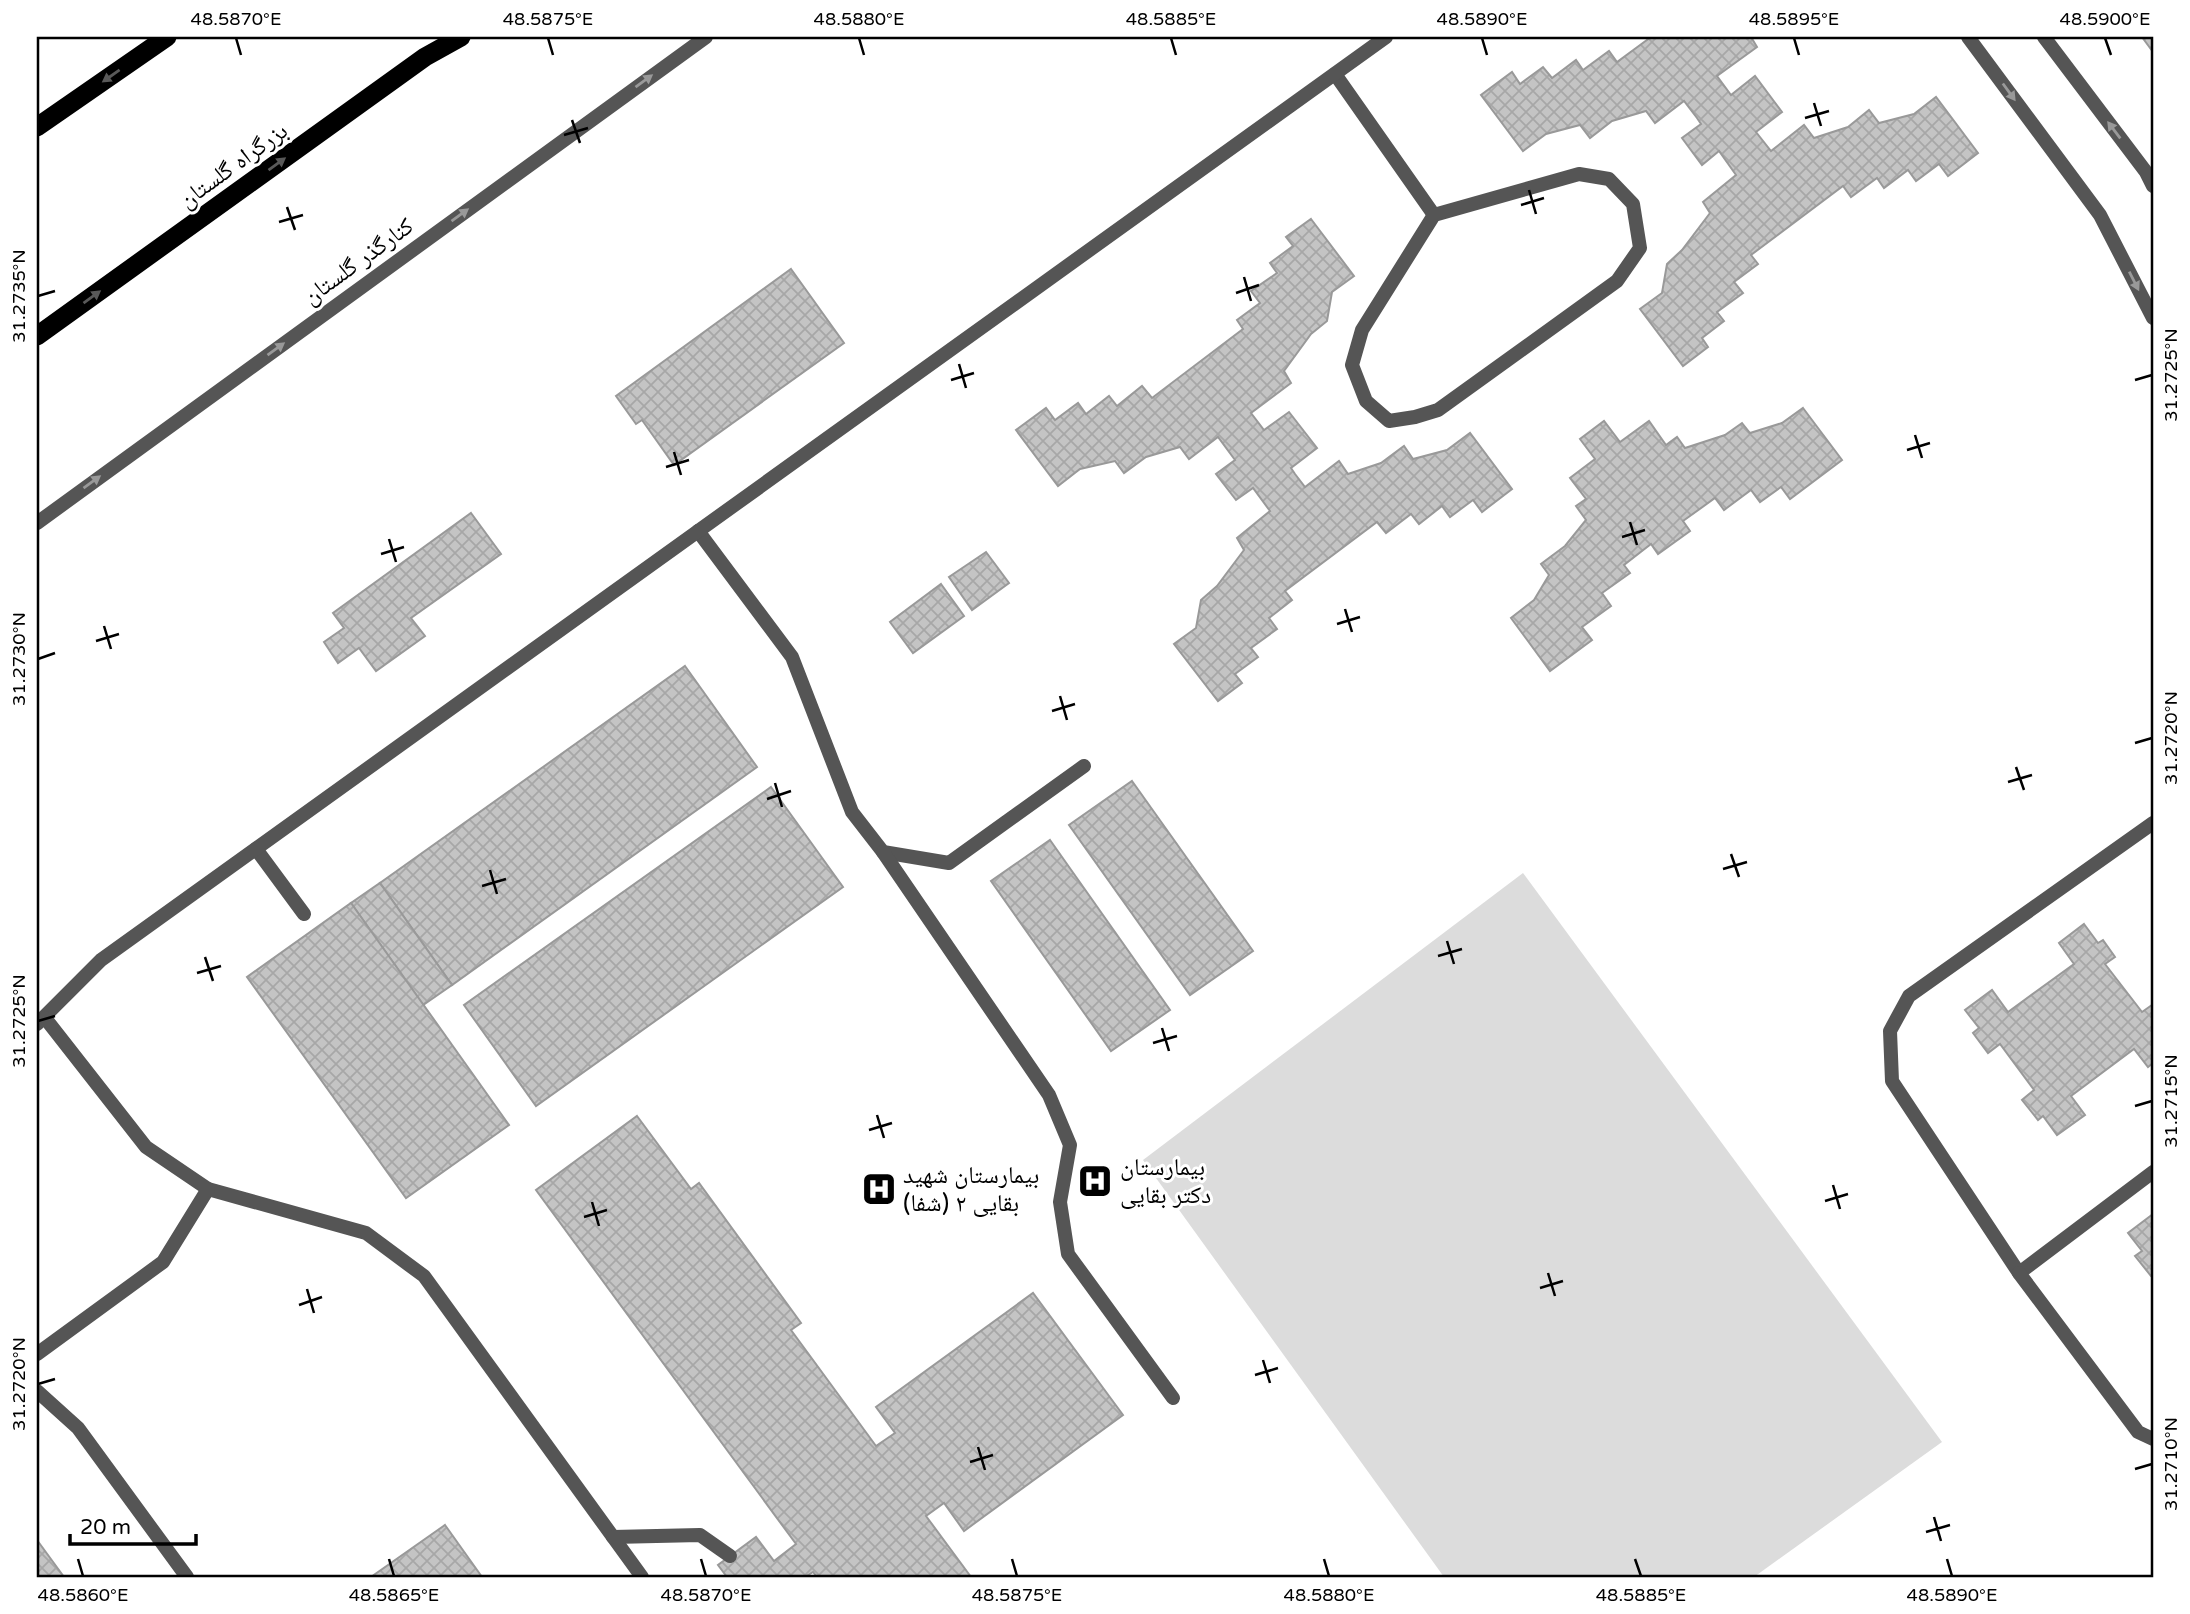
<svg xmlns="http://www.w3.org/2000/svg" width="2190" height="1614" font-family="'Varela Round','Noto Naskh Arabic',sans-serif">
	<defs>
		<pattern id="building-cross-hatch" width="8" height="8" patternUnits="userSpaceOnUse" patternTransform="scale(1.75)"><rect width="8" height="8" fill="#c4c4c4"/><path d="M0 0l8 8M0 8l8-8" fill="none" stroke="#a7a7a7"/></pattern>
	</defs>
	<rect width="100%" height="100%" fill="#fff"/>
	<!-- green -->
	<polygon fill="#dcdcdc" points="1523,873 1942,1442 1754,1577 1444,1577 1143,1160"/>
	<!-- building -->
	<g fill="url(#building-cross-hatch)" stroke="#999" stroke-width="2">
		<polygon points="1651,37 1751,37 1757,47 1717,76 1731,95 1755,76 1782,112 1756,132 1771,151 1804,125 1814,138 1848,127 1869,110 1879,123 1914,114 1936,97 1978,153 1948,176 1939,164 1916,181 1908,170 1884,188 1877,178 1851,197 1843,186 1751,255 1758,264 1734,282 1743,293 1717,312 1724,321 1702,338 1708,347 1683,366 1640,309 1662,293 1667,264 1682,250 1710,213 1703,202 1736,175 1719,151 1702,165 1682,138 1701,124 1697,118 1684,101 1655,123 1646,111 1612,121 1590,138 1580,125 1546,134 1523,151 1481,95 1512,72 1520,84 1543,67 1552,78 1576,60 1583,70 1609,51 1617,62"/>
		<polygon points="2142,37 2153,37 2153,52"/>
		<polygon points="1311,219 1354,276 1332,292 1327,321 1311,334 1284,371 1291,383 1251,413 1264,430 1289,412 1317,448 1291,468 1295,474 1305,487 1339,461 1348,474 1381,463 1404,446 1413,459 1447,450 1470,433 1512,489 1482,512 1473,500 1450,517 1442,506 1419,524 1411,514 1386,533 1377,522 1285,591 1292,600 1269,618 1277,629 1251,648 1258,657 1235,674 1242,683 1218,701 1174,644 1196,628 1201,600 1217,586 1244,550 1237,538 1270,511 1253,488 1236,500 1216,474 1235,460 1218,437 1189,459 1180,447 1146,457 1124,473 1115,461 1080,469 1058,486 1016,430 1046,408 1055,420 1078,403 1086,414 1109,396 1117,406 1142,386 1152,398 1243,329 1237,320 1260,303 1251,291 1277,273 1270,263 1293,246 1286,237"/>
		<polygon points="791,269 844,343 674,465 642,420 636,424 616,396"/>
		<polygon points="1803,408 1842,460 1790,499 1781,487 1760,502 1751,490 1724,510 1715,498 1683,521 1690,531 1658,554 1651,544 1624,565 1630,573 1602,593 1611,606 1582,627 1592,640 1550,671 1511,618 1534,600 1549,575 1541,564 1565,546 1586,520 1576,506 1586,499 1570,478 1595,459 1580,439 1604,421 1620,442 1649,421 1666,445 1677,437 1685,448 1725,435 1742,423 1750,433 1782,423"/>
		<polygon points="471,513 501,554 411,618 425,636 376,671 359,648 338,663 324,642 344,628 333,613"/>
		<polygon points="986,552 1009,583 972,610 949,577"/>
		<polygon points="941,584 964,616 913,653 890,622"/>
		<polygon points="685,666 757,767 452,985 380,883"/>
		<polygon points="1132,781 1253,951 1190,995 1069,825"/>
		<polygon points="771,787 843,887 536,1106 464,1005"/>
		<polygon points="1050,840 1170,1010 1111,1051 991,881"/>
		<polygon points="380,883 452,985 423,1005 351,903"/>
		<polygon points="351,903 509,1125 406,1198 247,977"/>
		<polygon points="2084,924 2098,943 2103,940 2115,957 2105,964 2142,1012 2152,1005 2153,1007 2153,1063 2148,1067 2134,1049 2071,1096 2085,1115 2057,1135 2043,1116 2038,1120 2022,1100 2034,1090 2000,1044 1988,1053 1973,1033 1979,1028 1965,1010 1992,990 2008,1012 2074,964 2059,943"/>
		<polygon points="637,1116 691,1189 699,1183 801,1323 791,1330 876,1446 895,1433 876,1407 1033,1293 1123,1415 964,1531 944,1503 926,1516 971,1577 817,1577 813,1572 805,1577 727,1577 718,1565 756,1537 774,1561 796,1544 536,1190"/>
		<polygon points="2153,1214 2153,1275 2151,1276 2135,1256 2142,1251 2128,1233"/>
		<polygon points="445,1525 482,1577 371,1577"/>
		<polygon points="37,1540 64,1577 37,1577"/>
	</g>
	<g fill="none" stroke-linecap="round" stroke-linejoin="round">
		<!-- service -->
		<g stroke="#555" stroke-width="14">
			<polyline points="1968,37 2100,215 2153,318"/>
			<polyline points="2044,37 2146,172 2153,186"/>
			<polyline points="1335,74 1434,215"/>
			<polygon points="1579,174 1609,179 1633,204 1640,248 1617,281 1438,410 1415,417 1389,421 1366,401 1352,365 1362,330 1434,215"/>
			<polyline points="698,531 792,657 852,812 883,852 949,863 1084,766"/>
			<polyline points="2153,823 1909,996 1890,1031 1892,1081 2019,1273 2153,1172"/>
			<polyline points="256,849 304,914"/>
			<polyline points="883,852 1049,1095 1070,1145 1060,1202 1068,1254 1173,1398"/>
			<polyline points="37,1024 101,960 1386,37"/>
			<polyline points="208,1189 366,1233 424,1276 642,1577"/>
			<polyline points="2019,1273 2138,1432 2153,1439"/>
			<polyline points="37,1354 163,1262 208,1189 146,1147 45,1018"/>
			<polyline points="37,1391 78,1428 187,1577"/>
			<polyline points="613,1537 700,1535 730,1556"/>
		</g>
		<!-- tertiary -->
		<polyline stroke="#555" stroke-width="14" points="37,523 706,37"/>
		<!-- trunk -->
		<g stroke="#000" stroke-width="19">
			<polyline points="37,127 167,37"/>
			<polyline points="37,336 425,57 461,37"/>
		</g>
	</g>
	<!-- one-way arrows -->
	<defs><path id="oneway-solid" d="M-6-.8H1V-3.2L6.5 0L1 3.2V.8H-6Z" transform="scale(1.75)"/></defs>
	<g fill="#595959">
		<use href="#oneway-solid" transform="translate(111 76) rotate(145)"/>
		<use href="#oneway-solid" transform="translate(277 164) rotate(-36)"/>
		<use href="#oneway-solid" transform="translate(92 297) rotate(-36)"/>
	</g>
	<g fill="#999">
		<use href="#oneway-solid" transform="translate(644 81) rotate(-36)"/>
		<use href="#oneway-solid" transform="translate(2009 92) rotate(54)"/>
		<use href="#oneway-solid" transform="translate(2114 130) rotate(-127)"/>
		<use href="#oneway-solid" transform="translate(460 215) rotate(-36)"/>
		<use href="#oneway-solid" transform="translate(2134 281) rotate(63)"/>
		<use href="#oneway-solid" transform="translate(276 349) rotate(-36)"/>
		<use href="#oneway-solid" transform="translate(92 482) rotate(-36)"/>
	</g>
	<!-- ticks -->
	<path fill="none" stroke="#000" stroke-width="2.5" d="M236,38L241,55M548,38L553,55M859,38L864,55M1171,38L1176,55M1482,38L1487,55M1794,38L1799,55M2105,38L2111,55M1814,103L1821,126M1805,118L1829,111M572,120L580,143M564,135L588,128M1529,190L1536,214M1521,205L1544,198M287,207L295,230M279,222L303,215M1244,277L1251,301M1236,293L1259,285M38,296L55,291M959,364L966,388M951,380L974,373M2135,380L2152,375M1915,435L1922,458M1907,450L1930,443M674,452L681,475M666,467L689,460M1630,522L1637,545M1622,537L1645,530M389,539L396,562M381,554L404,547M1345,609L1352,632M1337,624L1360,617M104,626L111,649M96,641L119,634M38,659L55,653M1060,696L1067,720M1052,711L1075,704M2135,743L2152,738M2016,767L2024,790M2008,782L2032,775M775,783L782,807M767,799L791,791M1731,854L1739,877M1723,869L1747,862M490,870L497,894M482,886L506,879M1447,941L1454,964M1438,956L1462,949M205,957L213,981M197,973L221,966M38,1021L55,1016M1162,1028L1169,1051M1153,1043L1177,1036M2135,1106L2152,1101M877,1115L884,1138M869,1130L892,1123M1833,1185L1840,1209M1825,1201L1848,1194M592,1202L599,1226M584,1217L607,1210M1548,1273L1555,1296M1540,1288L1563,1281M307,1289L314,1313M299,1305L322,1297M1263,1360L1270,1383M1255,1375L1278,1368M38,1384L55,1379M978,1447L985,1470M970,1462L993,1455M2135,1469L2152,1464M1934,1517L1941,1541M1926,1532L1950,1525M78,1559L83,1576M389,1559L394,1576M701,1559L706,1576M1012,1559L1017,1576M1324,1559L1329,1576M1635,1559L1641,1576M1947,1559L1952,1576"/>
	<!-- icons -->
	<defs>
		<g id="hospital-square" transform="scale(1.75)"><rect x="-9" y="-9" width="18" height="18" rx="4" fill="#000" stroke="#fff"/><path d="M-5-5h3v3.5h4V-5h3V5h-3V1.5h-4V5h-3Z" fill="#fff"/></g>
	</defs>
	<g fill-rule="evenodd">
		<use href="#hospital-square" x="1095" y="1181"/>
		<use href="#hospital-square" x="879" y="1189"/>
	</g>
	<g text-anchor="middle" stroke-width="6" stroke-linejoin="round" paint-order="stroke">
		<!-- street labels -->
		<g font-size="24" fill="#000" stroke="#fff">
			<text transform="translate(233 165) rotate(-36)" y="8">بزرگراه گلستان</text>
			<text transform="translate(358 261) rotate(-36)" y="8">کنارگذر گلستان</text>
		</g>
		<!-- poi labels -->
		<g font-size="24" fill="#000" stroke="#fff" text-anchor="start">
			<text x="1120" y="1175">بیمارستان<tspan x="1120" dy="28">دکتر بقایی</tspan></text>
			<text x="903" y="1183">بیمارستان شهید<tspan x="903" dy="28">بقایی ۲ (شفا)</tspan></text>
		</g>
	</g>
	<!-- border -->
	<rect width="2190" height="1614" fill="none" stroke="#ffffff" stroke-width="77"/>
	<!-- scale -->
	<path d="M70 1534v10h126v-10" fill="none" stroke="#000000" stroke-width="3.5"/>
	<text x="80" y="1534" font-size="21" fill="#000000" stroke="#ffffff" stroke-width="5" paint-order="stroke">20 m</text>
	<rect x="38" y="38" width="2114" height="1538" fill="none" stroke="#000" stroke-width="2.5"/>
	<g font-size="18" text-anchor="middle" fill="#000">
		<text x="236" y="25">48.5870°E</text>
		<text x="548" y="25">48.5875°E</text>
		<text x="859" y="25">48.5880°E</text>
		<text x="1171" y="25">48.5885°E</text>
		<text x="1482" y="25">48.5890°E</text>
		<text x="1794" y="25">48.5895°E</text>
		<text x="2105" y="25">48.5900°E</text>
		<text transform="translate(19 296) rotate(-90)" y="6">31.2735°N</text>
		<text transform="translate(2171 375) rotate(-90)" y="6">31.2725°N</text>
		<text transform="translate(19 659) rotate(-90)" y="6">31.2730°N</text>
		<text transform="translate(2171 738) rotate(-90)" y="6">31.2720°N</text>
		<text transform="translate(19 1021) rotate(-90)" y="6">31.2725°N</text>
		<text transform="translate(2171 1101) rotate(-90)" y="6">31.2715°N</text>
		<text transform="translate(19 1384) rotate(-90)" y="6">31.2720°N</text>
		<text transform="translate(2171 1464) rotate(-90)" y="6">31.2710°N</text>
		<text x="83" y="1601">48.5860°E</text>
		<text x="394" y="1601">48.5865°E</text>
		<text x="706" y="1601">48.5870°E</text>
		<text x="1017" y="1601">48.5875°E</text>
		<text x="1329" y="1601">48.5880°E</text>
		<text x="1641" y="1601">48.5885°E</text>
		<text x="1952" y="1601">48.5890°E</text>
	</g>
</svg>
